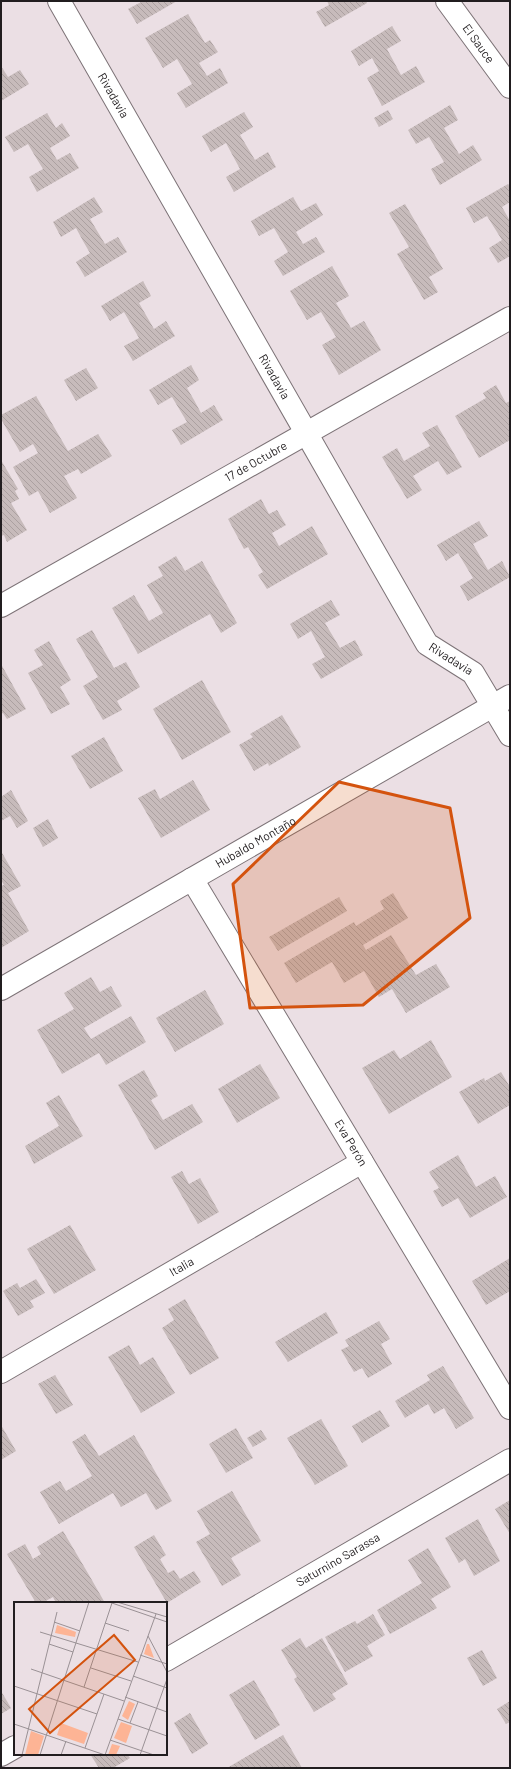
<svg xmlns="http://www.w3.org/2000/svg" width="511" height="1769" font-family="Barlow,sans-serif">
	<defs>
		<pattern id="building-back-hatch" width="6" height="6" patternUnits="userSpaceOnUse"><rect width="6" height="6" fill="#c7bbbb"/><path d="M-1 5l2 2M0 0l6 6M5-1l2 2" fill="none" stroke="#aba0a0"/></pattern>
	</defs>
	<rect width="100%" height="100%" fill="#ebdfe4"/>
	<!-- building -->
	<g fill="url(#building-back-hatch)">
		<polygon points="143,1 177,1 137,24 128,9"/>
		<polygon points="327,1 366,1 367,3 325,27 316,12 329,5"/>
		<polygon points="188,14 205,43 210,40 218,52 199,63 207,76 220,68 228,83 186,108 177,93 192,84 177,59 163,68 145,38"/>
		<polygon points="392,26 401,41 387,49 401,75 416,66 425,82 382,106 367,78 379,71 372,58 359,66 351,51"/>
		<polygon points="1,66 8,77 20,70 29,84 1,101"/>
		<polygon points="450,105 458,120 444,128 459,154 473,145 482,160 440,185 431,169 444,162 429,137 416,144 408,130"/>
		<polygon points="388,110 393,119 379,127 374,118"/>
		<polygon points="244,112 253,127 240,135 255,160 268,152 276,167 234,192 226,177 240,169 226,143 211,152 202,136"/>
		<polygon points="47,113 56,128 62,123 70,136 50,148 57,160 70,153 79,168 37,192 29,177 43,169 35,156 28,144 14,152 5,137"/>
		<polygon points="508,184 510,187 510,202 502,207 510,221 510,256 498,263 489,248 502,240 487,216 474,223 466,208"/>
		<polygon points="94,197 103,212 90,219 105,244 118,237 127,252 85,277 76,262 90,253 83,241 76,228 61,237 53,222"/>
		<polygon points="293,197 301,211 316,203 323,215 296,232 303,244 316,237 325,252 283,276 274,261 288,252 274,228 259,236 251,221"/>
		<polygon points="405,204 443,269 429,277 438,292 424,300 397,254 409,247 389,213"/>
		<polygon points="332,266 349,296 336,303 351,328 364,321 381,350 339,375 322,345 336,337 321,312 307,320 290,291"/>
		<polygon points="143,281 151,296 139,303 154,329 166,321 175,336 133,361 124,346 139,338 124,312 110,321 101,306"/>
		<polygon points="191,365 199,380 187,388 194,400 201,413 214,405 223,420 181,445 172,430 187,422 172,397 158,405 149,390"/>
		<polygon points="86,368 98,388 76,401 64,380"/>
		<polygon points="496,385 506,403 510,401 510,440 479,458 455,416 486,398 483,393"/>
		<polygon points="36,396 68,451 98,434 112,456 81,474 78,469 64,476 77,498 50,513 38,491 29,496 13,467 38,453 33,444 20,452 1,419 1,415"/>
		<polygon points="437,425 462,467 447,475 438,461 426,468 413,476 422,490 407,499 382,457 397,448 404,461 430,446 422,433"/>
		<polygon points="1,460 18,489 15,491 19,499 11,503 27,530 7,542 4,535 1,536"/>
		<polygon points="261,499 269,514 277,510 286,525 272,533 279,546 312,526 328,554 267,589 258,575 263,572 248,547 244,549 228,519"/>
		<polygon points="479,521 488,536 473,544 488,570 502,561 510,577 468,601 460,586 473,578 458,553 446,561 437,545"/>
		<polygon points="176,556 185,571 202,561 237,623 221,633 210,614 138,654 112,608 134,595 149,621 163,613 147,585 163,576 158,567"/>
		<polygon points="331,600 340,615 325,623 340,648 355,640 363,655 321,679 312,664 325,657 311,631 298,639 290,624"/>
		<polygon points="92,630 114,668 126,662 140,687 117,701 122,710 103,720 83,686 98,677 76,639"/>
		<polygon points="49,641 71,680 60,687 70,704 51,714 28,673 43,665 34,650"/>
		<polygon points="1,664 26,709 7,719 3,713 1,714"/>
		<polygon points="202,680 231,732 182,760 153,709"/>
		<polygon points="282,715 301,747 269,766 268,763 254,771 239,745 253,737 250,734"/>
		<polygon points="104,737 123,771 90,789 71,756"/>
		<polygon points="193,780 210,810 161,838 138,798 155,789 160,799"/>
		<polygon points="11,790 28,821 17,828 10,816 1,821 1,797"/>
		<polygon points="48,819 58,838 43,847 33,828"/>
		<polygon points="1,851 21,886 8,893 29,931 1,948 1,886 4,885 1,880"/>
		<polygon points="393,893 408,918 363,945 366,950 391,935 416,975 436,964 450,987 406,1013 392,989 379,997 364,971 344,983 332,962 296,983 284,963 354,922 356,926 384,909 380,901"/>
		<polygon points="339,897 347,911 278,951 269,937"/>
		<polygon points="91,977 100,992 111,986 122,1006 84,1028 91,1039 131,1016 146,1042 106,1065 99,1053 62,1074 37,1030 74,1009 64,993"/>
		<polygon points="205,990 224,1024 175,1052 156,1018"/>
		<polygon points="431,1040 452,1077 389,1114 362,1068 394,1050 400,1059"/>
		<polygon points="260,1064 280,1098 237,1123 218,1089"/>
		<polygon points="144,1070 158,1096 151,1100 163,1120 192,1104 203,1122 155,1150 118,1085"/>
		<polygon points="501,1072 510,1087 510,1105 478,1124 459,1092 484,1078 485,1081"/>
		<polygon points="59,1095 83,1136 34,1164 25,1146 59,1126 46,1103"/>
		<polygon points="458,1155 476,1187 495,1176 507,1197 470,1218 458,1198 442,1207 433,1191 439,1188 429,1172"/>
		<polygon points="182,1171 189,1184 200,1178 219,1212 198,1224 171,1177"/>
		<polygon points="70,1225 96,1270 54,1294 27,1249"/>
		<polygon points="510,1258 510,1291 486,1305 472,1281"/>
		<polygon points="36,1279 45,1293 30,1301 34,1307 18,1316 3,1291 17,1283 20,1288"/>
		<polygon points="185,1299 219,1358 190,1375 162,1328 174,1320 168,1309"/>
		<polygon points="326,1312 338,1333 288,1362 275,1342"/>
		<polygon points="379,1321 390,1339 381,1344 392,1364 368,1378 362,1368 354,1372 341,1350 349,1346 345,1340"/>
		<polygon points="129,1345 140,1365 153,1357 175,1393 141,1413 108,1357"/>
		<polygon points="443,1366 474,1418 456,1429 444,1408 434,1414 428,1404 405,1418 395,1401 430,1380 427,1375"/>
		<polygon points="55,1375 73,1405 56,1414 38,1384"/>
		<polygon points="380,1410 390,1426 362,1443 352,1426"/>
		<polygon points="321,1419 348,1466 315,1485 287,1438"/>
		<polygon points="1,1425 16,1451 1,1460"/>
		<polygon points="236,1428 253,1458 226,1473 209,1444"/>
		<polygon points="261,1430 267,1439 253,1447 247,1438"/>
		<polygon points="85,1434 99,1456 134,1435 172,1501 156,1510 146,1493 121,1507 113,1493 59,1524 40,1492 60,1481 66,1491 92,1476 72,1442"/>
		<polygon points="232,1491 261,1541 231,1558 241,1575 222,1586 196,1542 210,1534 197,1511"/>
		<polygon points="510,1500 510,1534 495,1509"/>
		<polygon points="478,1519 500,1561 474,1576 465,1559 459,1563 445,1538"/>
		<polygon points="63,1531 89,1575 105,1603 56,1603 53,1597 42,1603 36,1603 7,1554 25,1544 33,1559 41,1554 37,1547"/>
		<polygon points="154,1535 166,1555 160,1559 168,1573 174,1570 180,1579 194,1571 201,1582 167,1603 134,1547"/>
		<polygon points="428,1548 451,1587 431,1599 437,1608 390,1634 377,1610 422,1583 408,1560"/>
		<polygon points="373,1614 385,1635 367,1646 373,1656 345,1672 325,1637 355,1621 357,1624"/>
		<polygon points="300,1638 306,1648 322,1638 348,1684 332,1694 336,1699 314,1712 294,1679 297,1677 281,1650"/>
		<polygon points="482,1650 497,1678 483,1686 467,1658"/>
		<polygon points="254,1680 280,1725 255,1740 229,1695"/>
		<polygon points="1,1691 11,1708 1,1714"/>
		<polygon points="510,1701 510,1722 506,1724 497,1709"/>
		<polygon points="190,1713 208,1744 192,1754 174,1723"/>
		<polygon points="283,1735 302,1768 227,1768 256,1751"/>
		<polygon points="90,1754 127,1754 130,1758 113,1768 99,1768"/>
	</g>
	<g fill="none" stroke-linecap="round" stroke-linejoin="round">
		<!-- street casing -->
		<g stroke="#7d7377" stroke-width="24">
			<g id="street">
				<path id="s1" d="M59,1L427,644L473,673L510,735"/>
				<path id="s2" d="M447,1L510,87"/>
				<path id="s3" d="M1,606L510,318"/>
				<path id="s4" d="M192,879L510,1408"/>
				<path id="s5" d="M1,989L510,696"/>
				<path id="s6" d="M1,1372L362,1162"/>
				<path id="s7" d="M166,1660L510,1460"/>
				<polyline points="1,1755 15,1747"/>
			</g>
		</g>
		<!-- street -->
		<use href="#street" stroke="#fff" stroke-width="22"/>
	</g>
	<!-- marked area -->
	<path fill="#d4530e" fill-opacity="0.2" stroke="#d4530e" stroke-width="3" stroke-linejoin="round" d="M339,782L450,808L470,918L363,1005L250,1008L233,884Z"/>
	<g text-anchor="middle" stroke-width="3.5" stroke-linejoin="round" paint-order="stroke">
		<!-- street labels -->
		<g font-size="12" fill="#211d1f" stroke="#f8ecf1">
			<text dy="4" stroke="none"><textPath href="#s2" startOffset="53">El Sauce</textPath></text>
			<text dy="4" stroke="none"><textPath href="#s1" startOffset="109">Rivadavia</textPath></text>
			<text dy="4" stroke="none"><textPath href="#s1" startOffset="433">Rivadavia</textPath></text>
			<text dy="4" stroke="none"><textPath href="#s3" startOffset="293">17 de Octubre</textPath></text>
			<text dy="4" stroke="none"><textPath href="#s1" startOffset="769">Rivadavia</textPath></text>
			<text dy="4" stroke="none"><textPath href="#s5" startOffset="294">Hubaldo Montaño</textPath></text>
			<text dy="4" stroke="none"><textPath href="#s4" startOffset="308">Eva Perón</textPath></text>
			<text dy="4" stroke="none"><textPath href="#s6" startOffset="209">Italia</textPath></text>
			<text dy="4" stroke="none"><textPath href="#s7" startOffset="199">Saturnino Sarassa</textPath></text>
		</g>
	</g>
	<!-- overview -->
	<g transform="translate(14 1602)">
		<rect width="153" height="153" fill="#ebdfe4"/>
		<path d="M43,23L62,30L61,35L41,31ZM133,42H135L140,56L130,52ZM115,99L121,102L114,118L108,114ZM107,120L118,124L112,141L100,136ZM47,121L74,131L70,142L43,133ZM17,129L30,134L24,153H11ZM98,142L106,144L102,153H94Z" fill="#fdb495"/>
		<path fill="none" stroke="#9a9195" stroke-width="1" d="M95,0L153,20M103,0L153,15M40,20L66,29M91,21L115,29M26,30L124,60M134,34L153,70M35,42L59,50M126,53L153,62M77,66L117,79M17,67L110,99M119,74L153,86M0,84L83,112M70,85L98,1M111,95L153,110M104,117L153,134M116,121L124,100M0,122L91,153M96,138L140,153M71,146L90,92M8,153L43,10M26,153L75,0M47,153L52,139M91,153L142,12M126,153L153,77"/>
		<path fill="#d4530e" fill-opacity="0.15" stroke="#d4530e" stroke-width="2" d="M100,33L121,58L36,131L15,107Z"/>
		<rect width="153" height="153" fill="none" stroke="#211d1f" stroke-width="2"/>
	</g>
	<!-- border -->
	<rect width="511" height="1769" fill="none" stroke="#211d1f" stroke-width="4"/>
</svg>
